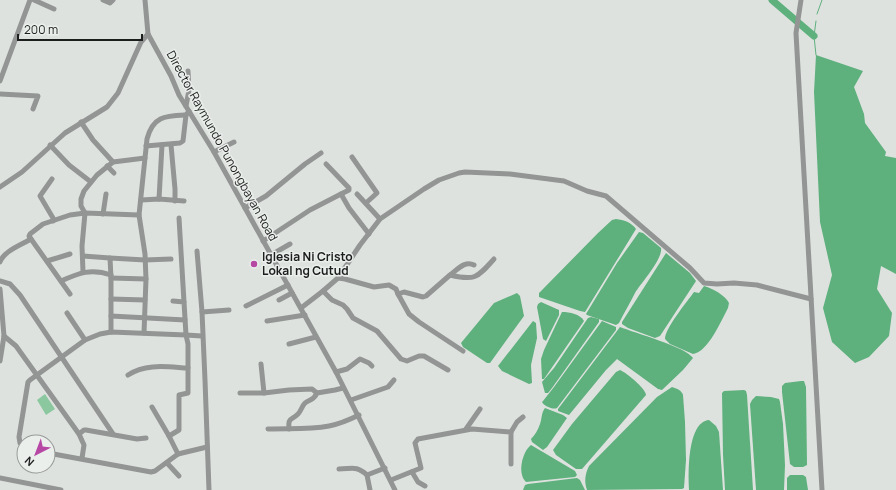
<svg xmlns="http://www.w3.org/2000/svg" width="896" height="490" font-family="Manrope,sans-serif">
	<rect width="100%" height="100%" fill="#dee2df"/>
	<!-- green -->
	<polygon fill="#8bc89f" points="45,394 55,409 46,415 37,400"/>
	<!-- water -->
	<g fill="#5eb07d">
		<polygon points="816,55 863,71 854,87 864,114 865,123 886,152 885,156 896,158 896,274 881,266 877,289 892,313 889,336 869,357 855,363 832,342 823,308 832,275 820,222 814,92"/>
		<path d="M616,219C624,220 631,222 636,229L585,312L580,311L539,297V293L544,288L598,233L612,220Z"/>
		<path d="M639,232L643,233L661,248C663,259 641,283 635,293C630,303 624,313 619,323L616,325L587,315L586,314L617,263Z"/>
		<polygon points="666,253 690,273 696,281 660,336 655,338 628,328 622,324 622,322"/>
		<path d="M704,286C712,288 725,295 729,303L728,308C721,321 708,352 693,354L670,344L665,339C665,328 687,302 694,292L699,293Z"/>
		<polygon points="517,293 520,296 524,316 490,363 487,363 463,347 461,343 494,303"/>
		<polygon points="541,302 559,310 559,315 546,341 543,339 537,307 538,304"/>
		<path d="M562,312C570,312 580,314 584,321L544,379H542L541,359L544,350Z"/>
		<polygon points="591,317 599,319 599,322 552,388 548,393 545,393 542,382 554,368 588,318"/>
		<polygon points="533,321 536,323 537,338 531,365 532,383 529,384 502,371 498,366"/>
		<path d="M602,321L616,327V330L557,408C553,410 544,406 542,402L543,401L554,387Z"/>
		<path d="M620,327C635,333 686,347 693,358L683,370L662,390L658,389L617,359L606,370L569,415L558,411V409Z"/>
		<path d="M620,370C627,373 645,388 646,395L582,469H576L556,455L553,450L572,424L616,372Z"/>
		<polygon points="801,381 804,381 806,387 807,465 803,467 794,467 790,464 782,392 782,386 785,383"/>
		<path d="M672,387C678,389 681,390 683,395L685,422L686,460L684,488L682,489L587,490C584,482 585,474 589,466L657,397Z"/>
		<polygon points="744,390 746,391 747,395 753,490 725,490 723,455 722,393 724,391"/>
		<polygon points="756,396 771,397 779,399 780,402 783,424 785,465 784,490 756,490 750,404 752,400"/>
		<path d="M545,408L563,415L567,418L547,447L543,450L532,442L531,439C535,435 538,430 540,424C542,419 541,413 545,408Z"/>
		<path d="M709,420L716,426L719,432L723,490H689C688,474 687,422 709,420Z"/>
		<path d="M531,445L575,471L577,475L575,477L526,482C517,474 522,452 531,445Z"/>
		<polygon points="790,475 803,475 806,477 808,490 787,490 787,478"/>
		<polygon points="577,478 580,480 585,490 523,490 525,485 528,484"/>
	</g>
	<g fill="none" stroke-linecap="round" stroke-linejoin="round">
		<!-- stream -->
		<g stroke="#5eb07d" stroke-width="1">
			<polyline points="817,14 822,0"/>
			<polyline points="816,21 814,36 816,55"/>
		</g>
		<!-- river -->
		<polyline stroke="#5eb07d" stroke-width="7" points="772,0 814,36"/>
		<!-- minor -->
		<g stroke="#939594" stroke-width="5">
			<polyline points="34,0 54,9"/>
			<polyline points="103,0 110,3 113,0"/>
			<polyline points="145,0 148,34 171,76 179,95 214,152 336,372 395,490"/>
			<polyline points="801,0 796,33 797,51 822,490"/>
			<polyline points="0,81 30,0"/>
			<polyline points="0,94 38,96 33,109"/>
			<polyline points="186,106 189,90 188,71"/>
			<polyline points="81,122 93,140 113,162"/>
			<polyline points="50,145 69,165 91,182"/>
			<polyline points="171,145 175,189 175,201"/>
			<polyline points="146,146 180,143 183,141 186,115"/>
			<polyline points="214,152 234,142"/>
			<polyline points="352,157 377,193 366,203"/>
			<polyline points="326,164 349,188 349,190 341,194"/>
			<polyline points="107,166 114,173"/>
			<polyline points="52,179 40,196 53,218 53,221"/>
			<polyline points="0,187 22,172 65,133 107,107 118,93 141,42 148,34"/>
			<polyline points="357,194 380,219"/>
			<polyline points="159,199 162,145"/>
			<polyline points="141,200 159,199 184,201"/>
			<polyline points="245,208 266,196 305,164 321,153"/>
			<polyline points="103,214 106,194"/>
			<polyline points="179,218 184,302"/>
			<polyline points="31,239 29,236 30,234 43,224 70,215 85,213 139,215"/>
			<polyline points="263,241 310,210 341,194 349,208 369,234"/>
			<polyline points="197,251 202,312 205,380 209,490"/>
			<polyline points="271,255 290,244"/>
			<polyline points="83,256 110,258"/>
			<polyline points="47,261 70,254"/>
			<path d="M0,262C4,251 21,245 31,239L70,294"/>
			<polyline points="83,272 82,246 85,213 81,206 81,199 84,191 97,175 113,162 145,158"/>
			<path d="M450,275C457,270 465,260 474,265"/>
			<polyline points="111,278 146,279"/>
			<polyline points="338,278 345,279 374,287 389,285 396,289 398,294"/>
			<polyline points="0,281 10,284 20,295 113,434"/>
			<path d="M61,281C79,273 91,268 111,275"/>
			<polyline points="0,289 4,336 0,361"/>
			<polyline points="323,291 338,278 360,245 380,219 424,189 439,180 459,173 465,172 510,174 564,181 587,191 606,196 690,268 704,283 717,284 734,283 757,285 811,299"/>
			<polyline points="111,299 145,300"/>
			<polyline points="279,300 292,293"/>
			<polyline points="246,306 288,285"/>
			<polyline points="301,308 323,291 332,300 343,305 347,309 353,318 377,331 401,359 407,361 419,356 424,356 448,370"/>
			<polyline points="202,312 229,310"/>
			<polyline points="67,313 85,340"/>
			<polyline points="111,316 185,320"/>
			<polyline points="267,321 305,315"/>
			<polyline points="111,332 111,278 110,258 145,260 171,259"/>
			<path d="M144,333L146,279L145,254L139,215L147,139C153,116 165,116 186,115L189,111"/>
			<polyline points="4,336 16,346 79,434 84,445 82,458"/>
			<polyline points="289,344 316,337"/>
			<path d="M463,351L419,322L409,314L398,294L404,292L423,297L426,296L450,275C475,281 477,278 494,259"/>
			<polyline points="261,364 264,393 289,390 312,389 317,393"/>
			<polyline points="336,372 347,369 360,359 369,363 372,366"/>
			<path d="M128,375C146,363 168,367 188,368"/>
			<polyline points="240,393 264,393"/>
			<polyline points="351,400 388,387 394,380"/>
			<polyline points="152,407 169,436 178,454"/>
			<path d="M268,429C288,428 308,430 329,426C339,424 349,420 359,415"/>
			<path d="M289,429C288,417 291,421 298,414C301,411 302,406 305,403C311,399 314,400 317,393L335,390L343,388"/>
			<polyline points="466,429 480,409"/>
			<polyline points="511,432 517,422 523,417"/>
			<polyline points="79,434 84,430 86,430 137,439 146,438"/>
			<polyline points="169,436 179,430 179,395 188,393 188,344 186,335 202,336"/>
			<polyline points="24,447 20,443 19,437 28,382 30,380 85,340 100,334 111,332 186,335 184,302 173,301"/>
			<polyline points="48,453 151,472 155,471 178,454 207,447"/>
			<polyline points="167,463 179,476"/>
			<path d="M339,469C352,469 356,465 367,475"/>
			<polyline points="412,472 418,482 425,486"/>
			<polyline points="0,478 61,490"/>
			<polyline points="391,480 421,468 415,443 418,439 472,429 511,432 511,464"/>
			<polyline points="370,490 367,475 385,468"/>
		</g>
	</g>
	<!-- markers -->
	<circle fill="#b647a4" stroke="#ebefec" stroke-width="1.5" cx="254" cy="264" r="4"/>
	<g text-anchor="middle" stroke-width="3" stroke-linejoin="round" paint-order="stroke">
		<!-- street labels -->
		<g font-size="12" fill="#1c1e1d" stroke="#ebefec">
			<text transform="translate(222 146) rotate(61)" y="4">Director Raymundo Punongbayan Road</text>
		</g>
		<!-- poi labels -->
		<g font-size="12" font-weight="bold" fill="#1c1e1d" stroke="#ebefec" text-anchor="start">
			<text x="262" y="261">Iglesia Ni Cristo<tspan x="262" dy="14">Lokal ng Cutud</tspan></text>
		</g>
	</g>
	<!-- north arrow -->
	<g transform="translate(36 454) rotate(222)"><circle r="19" fill="#ebefec" stroke="#989b99"/>
	<path d="M0-3L7 15L0 10L-7 15Z" fill="#b647a4"/>
	<text y="-6" font-size="11" font-weight="bold" text-anchor="middle" fill="#1c1e1d">N</text>
	</g>
	<!-- scale -->
	<path d="M18 34v6h124v-6" fill="none" stroke="#1c1e1d" stroke-width="2"/>
	<text x="24" y="34" font-size="12" fill="#1c1e1d" stroke="#ebefec" stroke-width="3" paint-order="stroke">200 m</text>
</svg>
